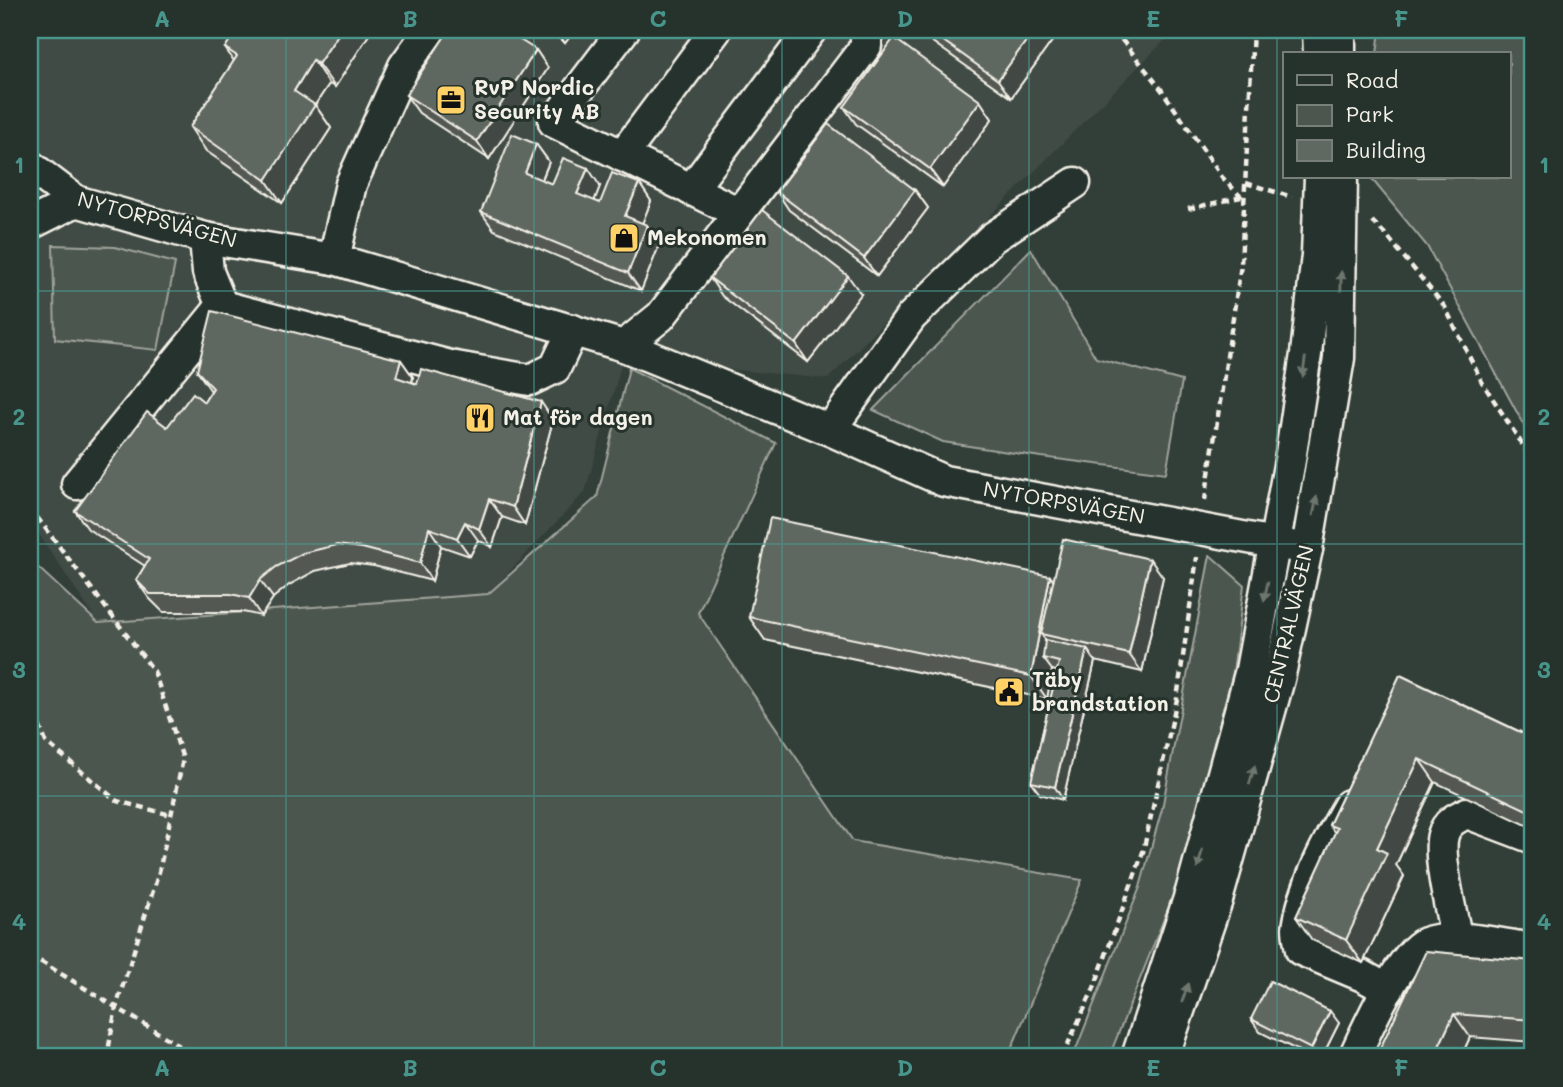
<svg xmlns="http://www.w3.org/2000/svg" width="1563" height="1087" font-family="Mali,sans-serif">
	<rect width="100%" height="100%" fill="#323e38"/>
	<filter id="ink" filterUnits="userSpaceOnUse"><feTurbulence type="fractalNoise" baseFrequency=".0143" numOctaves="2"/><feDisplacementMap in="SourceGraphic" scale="14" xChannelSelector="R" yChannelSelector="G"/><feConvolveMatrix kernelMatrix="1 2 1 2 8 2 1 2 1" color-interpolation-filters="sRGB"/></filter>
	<g filter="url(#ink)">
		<!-- built -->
		<polygon fill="#404b44" points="30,30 1175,30 828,379 623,359 585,492 488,594 98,623 30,521"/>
		<!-- green -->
		<g fill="#4c564f" stroke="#a0a49c" stroke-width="2">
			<polygon points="1380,30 1533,30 1533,442 1427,246 1370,177 1509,177 1509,54 1377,54"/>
			<polygon points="53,245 115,247 175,263 158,350 55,339"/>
			<polygon points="1031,249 1096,358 1182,381 1166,473 1041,457 943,442 873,410"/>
			<polygon points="629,368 776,443 698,613 853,841 1082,880 1008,1057 30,1057 30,560 98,623 488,594 597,497"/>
			<polygon points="1210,555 1244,585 1233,672 1177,886 1109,1057 1073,1057 1140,887 1162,809"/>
		</g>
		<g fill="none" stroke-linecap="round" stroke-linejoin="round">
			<!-- minor casing -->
			<g stroke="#f4f1e8" stroke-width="35">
				<g id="minor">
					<polyline points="624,30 554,122 739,213"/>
					<polyline points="1318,30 1319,54"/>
					<polyline points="1340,30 1340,54"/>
					<polyline points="622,156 716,30"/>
					<polyline points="30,166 76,201 205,238 334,259 624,346 830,430 944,481 1307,549"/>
					<polyline points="691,190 811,30"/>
					<polyline points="30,224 76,201"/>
					<polyline points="205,238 208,272 222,306 450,366 530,380 555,368 573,330"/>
					<polyline points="334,259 351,184 404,66 430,30"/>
					<polyline points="624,346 661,316 866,46 866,30"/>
					<polyline points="830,430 911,317 992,238 1075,183"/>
					<polyline points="77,484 222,306"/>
					<path d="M1349,805C1328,842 1304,885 1298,928C1298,935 1300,943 1301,950L1363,976L1388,990"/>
					<path d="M1457,940C1452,916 1437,856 1443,835C1447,822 1456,818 1467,813L1533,838"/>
					<polyline points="1137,1057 1191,892 1251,670 1290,460 1306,354 1317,255 1320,177"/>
					<polyline points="1163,1057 1217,900 1279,679 1307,549 1339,358 1342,177"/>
					<path d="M1354,1057C1366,1031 1400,954 1425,943C1452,932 1504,945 1533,949"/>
				</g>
			</g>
			<!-- path -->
			<g stroke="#f4f1e8" stroke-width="4.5" stroke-dasharray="7 5" stroke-linecap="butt">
				<polyline points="1114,30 1161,89 1222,177 1245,201"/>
				<polyline points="1246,183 1292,197"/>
				<polyline points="1188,209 1241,197"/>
				<polyline points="1372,221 1386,235 1445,307 1482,382 1533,461"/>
				<polyline points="1205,500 1241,265 1253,30"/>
				<polyline points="30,508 154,671 183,759 159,872 116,1007 107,1057"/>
				<polyline points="30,703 46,742 117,801 171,815"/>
				<polyline points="30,955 198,1057"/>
				<polyline points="1062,1057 1094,988 1143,852 1177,699 1197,557"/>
			</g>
			<!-- minor -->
			<use href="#minor" stroke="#26332d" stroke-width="30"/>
		</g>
		<!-- wall -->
		<g fill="#525953" stroke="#f4f1e8" stroke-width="2">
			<polygon points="372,30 335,87 329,84 315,105 331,128 282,203 206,151 190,127 234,61 225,48"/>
			<polygon points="548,30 575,30 565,43"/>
			<polygon points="920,30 1060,30 1011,98 924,36"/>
			<polygon points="536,50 548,68 489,159 419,113 406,95"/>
			<polygon points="980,101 992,119 943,187 856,124 844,107"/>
			<polygon points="536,144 549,162 542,180 552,184 600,186 594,201 600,203 639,183 651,201 642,223 660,243 641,291 494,230 481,212"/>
			<polygon points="915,190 928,208 877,276 789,210 777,192"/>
			<polygon points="710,278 861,294 808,362 722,296"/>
			<polygon points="401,360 413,377 412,382 553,420 525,525 502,517 492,547 478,540 470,556 441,546 432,581 374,566 350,563 315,571 289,585 273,598 261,616 243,612 163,612 149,598 136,580 145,566 88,529 75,511 167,427 204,402 211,391 197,371"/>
			<polygon points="1050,576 1053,581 1163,577 1142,672 1095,661 1063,800 1040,794 1031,782 1057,671 1052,670 1047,699 765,640 749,617"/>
			<polygon points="1400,675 1533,738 1533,828 1435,782 1396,865 1404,876 1363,963 1312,940 1296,917 1335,833 1329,825"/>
			<polygon points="1533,961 1533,1042 1470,1037 1461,1057 1376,1057"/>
			<polygon points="1251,1019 1339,1023 1322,1057 1311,1057 1260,1032"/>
		</g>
		<!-- shaded-wall -->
		<g fill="#424944" stroke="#f4f1e8" stroke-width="2">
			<polygon points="341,30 372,30 335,87 318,64"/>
			<polygon points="556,30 575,30 565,43"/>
			<polygon points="1034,30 1060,30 1011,98 998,80"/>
			<polygon points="536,50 548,68 489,159 477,141"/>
			<polygon points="313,60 329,84 315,105 331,128 282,203 266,180 294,91"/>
			<polygon points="980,101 992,119 943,187 930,169"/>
			<polygon points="536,144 549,162 537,191 525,173"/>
			<polygon points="588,168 600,186 590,212 577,194"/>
			<polygon points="639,183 651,201 638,234 625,216"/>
			<polygon points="915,190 928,208 877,276 864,258"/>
			<polygon points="647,225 660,243 641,291 628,273"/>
			<polygon points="848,276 861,294 808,362 796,344"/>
			<polygon points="401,360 413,377 409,395 396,377"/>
			<polygon points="541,402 553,420 525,525 513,507"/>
			<polygon points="489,499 502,517 492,547 479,529"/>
			<polygon points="465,522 478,540 470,556 457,538"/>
			<polygon points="429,528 441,546 432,581 420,563"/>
			<polygon points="1150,559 1163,577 1142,672 1129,654"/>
			<polygon points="1050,576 1066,599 1041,634 1054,652 1043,658 1052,670 1047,699 1031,676"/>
			<polygon points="260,580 273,598 261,616 249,598"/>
			<polygon points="1087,649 1095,661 1063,800 1055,787"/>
			<polygon points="1419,759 1435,782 1396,865 1404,876 1363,963 1346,940 1377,848"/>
			<polygon points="1330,1011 1339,1023 1322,1057 1317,1057 1311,1049"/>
			<polygon points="1454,1014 1470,1037 1461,1057 1434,1057"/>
		</g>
		<!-- building -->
		<g fill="#5f6861" stroke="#f4f1e8" stroke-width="2">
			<polygon points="236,30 341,30 318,64 313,60 294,91 315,105 266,180 190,127 237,56 225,48"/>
			<polygon points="449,30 504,30 536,50 477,141 406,95"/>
			<polygon points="928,30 1034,30 998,80"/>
			<polygon points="894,38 980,101 930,169 844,107"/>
			<polygon points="828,124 915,190 864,258 777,192"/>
			<polygon points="512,134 536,144 525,173 552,184 563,158 588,168 577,194 600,203 612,173 639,183 625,216 647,225 628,273 481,212"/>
			<polygon points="762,210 848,276 796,344 710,278"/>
			<polygon points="212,311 401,360 396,377 417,384 421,369 541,402 513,507 489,499 479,529 465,522 457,538 429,528 420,563 362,548 337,545 303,553 276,567 260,580 249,598 231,594 150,594 136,580 149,559 75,511 147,412 167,427 193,393 204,402 213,388 197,371"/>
			<polygon points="770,518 1050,576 1031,676 749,617"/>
			<polygon points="1063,539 1150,559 1129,654 1041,634"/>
			<polygon points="1045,640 1087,649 1055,787 1031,782 1059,662 1043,658"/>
			<polygon points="1400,675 1533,738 1533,813 1419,759 1377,848 1387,853 1346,940 1296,917 1337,828 1329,825"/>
			<polygon points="1426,951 1533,961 1533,1020 1454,1014 1434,1057 1376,1057"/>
			<polygon points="1270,981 1330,1011 1311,1049 1251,1019"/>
			<polygon points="1236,1052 1245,1057 1233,1057"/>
		</g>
		<!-- one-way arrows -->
		<defs><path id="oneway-solid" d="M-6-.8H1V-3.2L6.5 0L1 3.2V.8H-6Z" transform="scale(1.75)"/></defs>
		<g fill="#6e766e">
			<use href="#oneway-solid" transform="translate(1341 281) rotate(-89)"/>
			<use href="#oneway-solid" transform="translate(1304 367) rotate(98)"/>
			<use href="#oneway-solid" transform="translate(1315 506) rotate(-79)"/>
			<use href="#oneway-solid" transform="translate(1266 591) rotate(101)"/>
			<use href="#oneway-solid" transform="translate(1252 775) rotate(-74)"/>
			<use href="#oneway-solid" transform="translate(1200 859) rotate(105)"/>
			<use href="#oneway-solid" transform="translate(1185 993) rotate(-71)"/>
		</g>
	</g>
	<!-- grid -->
	<path fill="none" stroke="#48958c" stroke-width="2" stroke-opacity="0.55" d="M286,30V1057M534,30V1057M782,30V1057M1029,30V1057M1277,30V1057M30,291H1533M30,544H1533M30,796H1533"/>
	<!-- icons -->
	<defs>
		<g id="office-square" transform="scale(1.575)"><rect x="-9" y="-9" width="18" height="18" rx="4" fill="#ffd166" stroke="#26332d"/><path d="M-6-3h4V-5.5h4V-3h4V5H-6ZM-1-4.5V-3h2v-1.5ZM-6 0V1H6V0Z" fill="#111"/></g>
		<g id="shop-square" transform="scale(1.575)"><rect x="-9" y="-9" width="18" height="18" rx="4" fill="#ffd166" stroke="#26332d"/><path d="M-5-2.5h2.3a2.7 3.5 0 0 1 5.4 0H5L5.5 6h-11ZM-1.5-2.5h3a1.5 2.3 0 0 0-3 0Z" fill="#111"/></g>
		<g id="restaurant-square" transform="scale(1.575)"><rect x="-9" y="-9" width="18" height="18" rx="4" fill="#ffd166" stroke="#26332d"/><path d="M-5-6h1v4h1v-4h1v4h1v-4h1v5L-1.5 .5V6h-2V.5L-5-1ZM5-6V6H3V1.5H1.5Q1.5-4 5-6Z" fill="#111"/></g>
		<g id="civic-square" transform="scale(1.575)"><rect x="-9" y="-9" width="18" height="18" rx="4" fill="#ffd166" stroke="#26332d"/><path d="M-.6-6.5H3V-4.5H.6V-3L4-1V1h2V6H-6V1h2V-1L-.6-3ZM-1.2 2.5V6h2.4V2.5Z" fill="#111"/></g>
	</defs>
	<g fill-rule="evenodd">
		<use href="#office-square" x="451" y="100"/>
		<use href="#shop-square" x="624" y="238"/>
		<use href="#restaurant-square" x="480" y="418"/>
		<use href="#civic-square" x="1009" y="692"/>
	</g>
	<g text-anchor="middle" stroke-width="6" stroke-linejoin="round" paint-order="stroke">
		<!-- poi labels -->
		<g font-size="21" font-weight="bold" fill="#f4f1e8" stroke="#26332d" text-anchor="start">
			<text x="474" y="95">RvP Nordic<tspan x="474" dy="24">Security AB</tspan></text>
			<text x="647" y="245">Mekonomen</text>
			<text x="503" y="425">Mat för dagen</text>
			<text x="1032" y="687">Täby<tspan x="1032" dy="24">brandstation</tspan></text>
		</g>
		<!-- street labels -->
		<g font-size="21" fill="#f4f1e8" stroke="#26332d">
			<text transform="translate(157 220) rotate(15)" y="7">NYTORPSVÄGEN</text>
			<text transform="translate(1064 503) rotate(10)" y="7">NYTORPSVÄGEN</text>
			<text transform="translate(1289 624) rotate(-77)" y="7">CENTRALVÄGEN</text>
		</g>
	</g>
	<!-- margin -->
	<rect width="1563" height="1087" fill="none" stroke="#26332d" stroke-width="77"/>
	<!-- legend -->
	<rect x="1283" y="52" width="228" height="126" fill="#26332d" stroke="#787f78" stroke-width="2"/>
	<rect x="1297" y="75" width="35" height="10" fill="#26332d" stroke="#787f78" stroke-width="2"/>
	<text x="1346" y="88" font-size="21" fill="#f4f1e8">Road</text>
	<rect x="1297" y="105" width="35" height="21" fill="#4c564f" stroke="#787f78" stroke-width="2"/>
	<text x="1346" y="122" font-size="21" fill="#f4f1e8">Park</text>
	<rect x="1297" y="140" width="35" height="21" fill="#5f6861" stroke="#787f78" stroke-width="2"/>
	<text x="1346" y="158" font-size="21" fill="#f4f1e8">Building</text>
	<rect x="38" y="38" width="1486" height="1010" fill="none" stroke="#48958c" stroke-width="2.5"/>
	<g font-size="23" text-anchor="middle" font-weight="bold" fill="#48958c">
		<text x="162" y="27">A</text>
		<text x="410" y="27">B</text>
		<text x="658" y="27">C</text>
		<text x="905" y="27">D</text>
		<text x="1153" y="27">E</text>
		<text x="1401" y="27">F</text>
		<text x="19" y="173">1</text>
		<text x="1544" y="173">1</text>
		<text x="19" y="425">2</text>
		<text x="1544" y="425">2</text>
		<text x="19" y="678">3</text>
		<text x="1544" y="678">3</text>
		<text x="19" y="930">4</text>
		<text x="1544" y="930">4</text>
		<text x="162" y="1076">A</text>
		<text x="410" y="1076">B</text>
		<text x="658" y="1076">C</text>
		<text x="905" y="1076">D</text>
		<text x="1153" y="1076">E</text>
		<text x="1401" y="1076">F</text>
	</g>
</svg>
